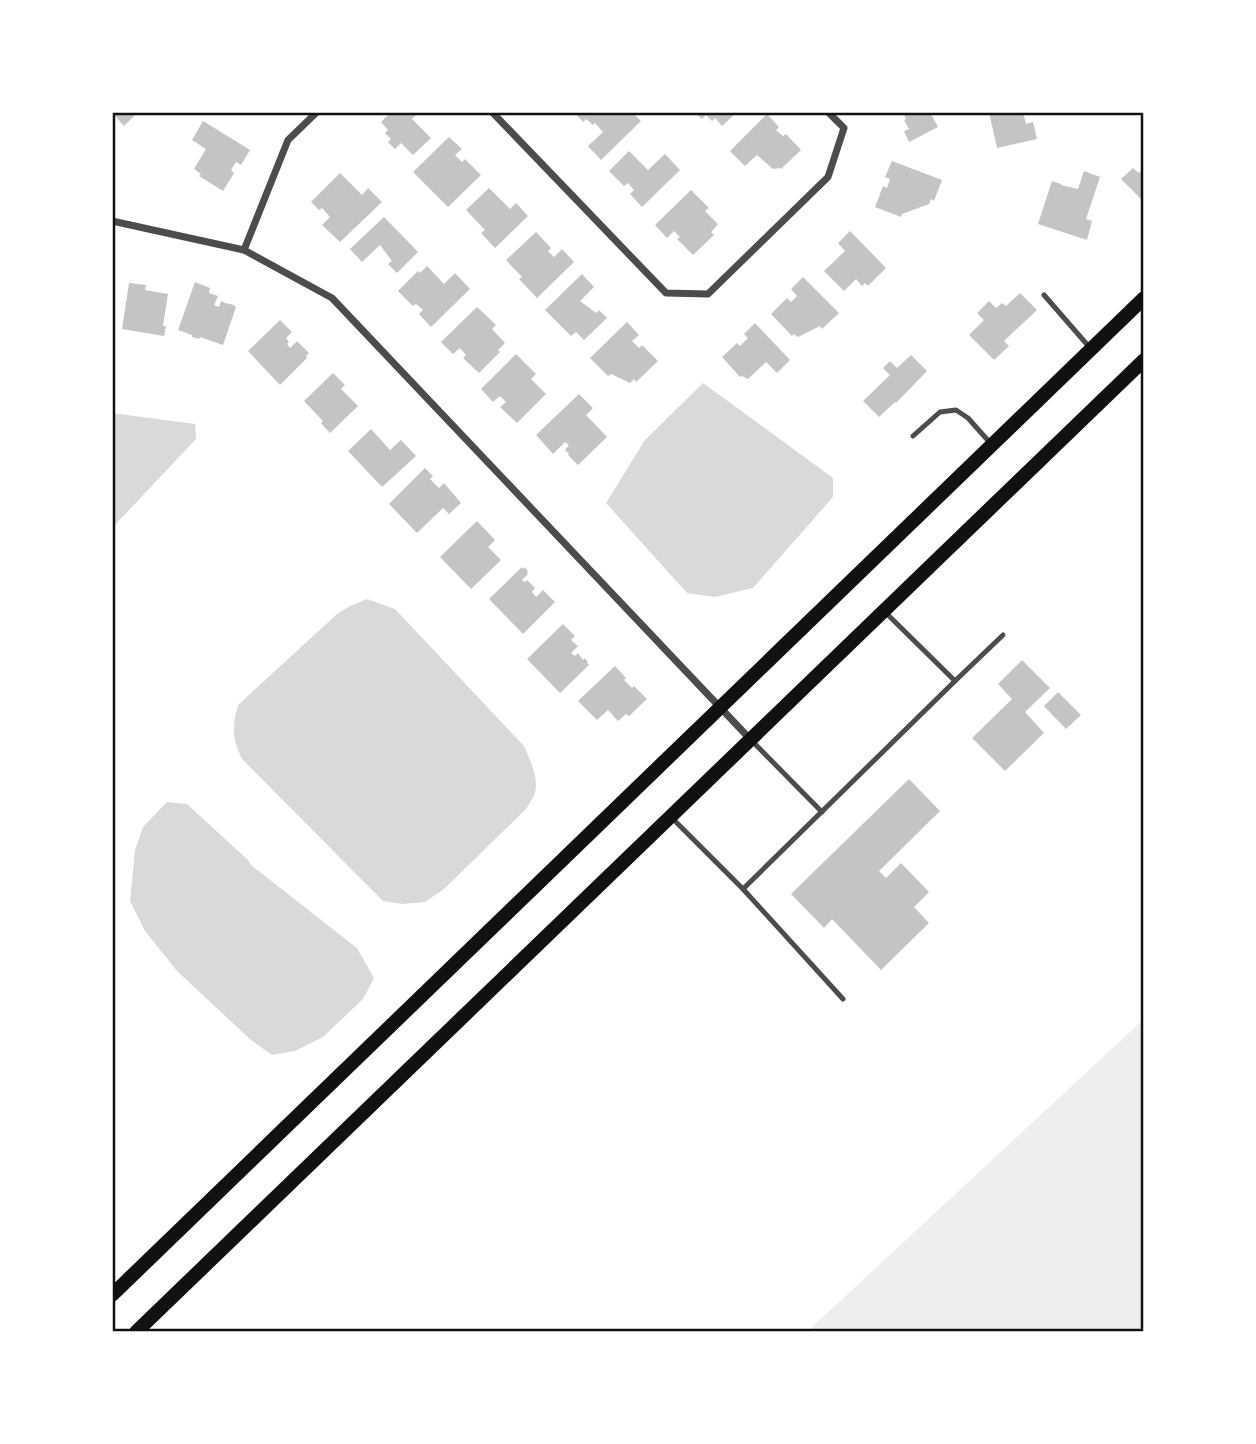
<svg xmlns="http://www.w3.org/2000/svg" width="1256" height="1444" font-family="Mulish,sans-serif">
	<rect width="100%" height="100%" fill="#fff"/>
	<!-- green -->
	<polygon fill="#eee" points="1144,1019 1144,1332 812,1332 812,1327"/>
	<!-- water -->
	<g fill="#d9d9d9">
		<polygon points="703,383 833,478 833,497 753,588 715,597 687,593 606,503 645,440"/>
		<polygon points="112,413 195,424 196,439 112,528"/>
		<path d="M367,599L395,609L524,746C530,760 539,778 535,793C533,798 529,804 526,809L444,889L425,902L402,904L383,901L242,759C232,739 232,727 238,705L337,614L350,606Z"/>
		<polygon points="167,802 187,804 248,860 252,866 357,948 374,978 363,999 323,1037 295,1051 272,1055 251,1040 177,971 145,931 130,901 135,850 143,827"/>
	</g>
	<!-- building -->
	<g fill="#c4c4c4">
		<polygon points="112,112 134,112 136,114 124,126"/>
		<polygon points="391,112 419,112 412,119 431,138 413,155 401,143 395,149 388,142 391,139 385,133 388,130 381,122"/>
		<polygon points="576,112 632,112 641,121 601,160 588,146 603,132 595,123 593,125 586,119 583,122 575,113"/>
		<polygon points="694,112 737,112 722,126 715,118 712,121 706,115 702,119"/>
		<polygon points="903,112 930,112 938,127 909,142 904,131 909,129 904,120 906,119"/>
		<polygon points="989,112 1023,112 1026,124 1033,122 1037,139 997,148"/>
		<polygon points="767,114 779,127 776,130 783,136 786,134 801,150 781,169 780,168 773,169 757,155 745,166 730,151"/>
		<polygon points="203,121 250,150 241,165 236,162 231,170 234,173 223,191 199,176 201,174 194,169 206,149 192,140"/>
		<polygon points="449,137 462,149 455,155 462,162 465,159 481,175 448,207 413,172"/>
		<polygon points="629,151 648,170 665,154 680,170 642,207 630,194 634,190 628,183 624,186 609,171"/>
		<polygon points="892,161 942,180 934,201 931,199 929,204 902,214 901,217 875,207 883,186 887,188 890,179 885,177"/>
		<polygon points="1133,168 1139,173 1144,168 1144,202 1121,179"/>
		<polygon points="1084,171 1100,177 1086,219 1092,221 1087,240 1038,224 1052,181 1061,184 1061,185 1078,189"/>
		<polygon points="340,173 362,195 368,188 382,202 340,242 322,225 330,217 322,208 319,210 311,202"/>
		<polygon points="489,188 510,209 516,203 528,216 495,248 481,233 485,230 466,210"/>
		<polygon points="691,190 709,208 705,211 718,224 711,232 714,235 693,255 677,239 680,237 674,231 667,238 655,225"/>
		<polygon points="384,217 418,252 397,273 388,264 392,261 380,245 362,262 350,249"/>
		<polygon points="850,231 886,268 868,286 865,283 862,286 856,279 844,291 824,271 845,251 838,243"/>
		<polygon points="536,232 551,248 548,251 554,257 562,249 574,262 537,298 519,279 522,277 506,260"/>
		<polygon points="427,266 444,284 455,273 470,289 431,327 419,314 423,310 416,304 413,306 398,291 418,271 420,273"/>
		<polygon points="582,274 594,287 580,301 596,313 599,310 607,318 584,340 576,332 571,336 545,310"/>
		<polygon points="803,277 839,313 822,329 820,326 798,337 794,334 792,336 771,314 787,298 791,302 797,296 791,289"/>
		<polygon points="195,282 210,288 209,293 218,296 214,305 219,307 221,301 225,303 234,305 234,306 236,307 223,345 200,337 199,339 192,337 192,335 178,330"/>
		<polygon points="129,283 146,285 145,290 168,294 163,326 166,326 164,336 122,329"/>
		<polygon points="1020,293 1037,310 1004,341 1009,346 994,360 969,335 984,320 977,313 989,301 996,308 1002,303 1006,306"/>
		<polygon points="477,307 496,325 492,329 505,343 498,350 500,352 479,373 463,358 466,355 460,348 453,354 441,342"/>
		<polygon points="280,320 292,332 286,338 289,342 287,344 290,348 297,341 309,353 306,356 307,358 280,385 248,351"/>
		<polygon points="627,322 639,335 632,341 639,348 642,345 658,361 636,382 634,379 630,383 611,374 608,376 590,358"/>
		<polygon points="755,323 790,360 777,373 766,362 748,379 742,376 740,377 722,357 737,343 740,346 748,338 744,334"/>
		<polygon points="516,354 536,374 531,379 546,394 517,423 500,407 506,402 500,396 493,402 481,389"/>
		<polygon points="911,355 927,371 896,403 895,402 879,417 863,401 890,375 883,368 890,361 897,368"/>
		<polygon points="333,373 345,385 341,389 358,406 330,433 321,423 323,421 304,401"/>
		<polygon points="579,394 593,408 586,415 607,437 578,465 568,455 569,454 565,450 569,445 565,442 553,454 536,435"/>
		<polygon points="371,429 390,450 401,440 416,456 382,487 348,451"/>
		<polygon points="425,468 433,476 430,479 439,488 444,483 461,503 449,514 443,508 417,533 389,504"/>
		<polygon points="477,521 495,540 488,547 501,560 471,589 440,557"/>
		<polygon points="522,567 523,569 524,567 528,571 527,573 528,574 522,580 525,582 527,580 535,588 532,592 536,597 543,590 555,602 523,634 489,599"/>
		<polygon points="563,624 575,636 571,640 578,646 571,653 575,656 578,653 583,660 585,658 588,662 587,663 589,665 560,693 527,659"/>
		<polygon points="1022,660 1050,688 1025,712 1044,733 1005,771 972,738 1012,699 998,684"/>
		<polygon points="615,666 626,678 624,680 632,688 634,686 647,699 629,716 626,714 618,721 608,710 597,720 578,701"/>
		<polygon points="1058,692 1081,715 1066,729 1044,706"/>
		<polygon points="909,779 940,811 879,871 886,878 901,863 929,892 914,907 929,923 881,970 832,919 824,928 791,894"/>
	</g>
	<g fill="none" stroke-linecap="round" stroke-linejoin="round">
		<!-- service -->
		<g stroke="#4c4c4c" stroke-width="5">
			<polyline points="1044,295 1091,349"/>
			<polyline points="913,436 940,412 956,410 968,418 992,445"/>
			<polyline points="884,611 955,681 1003,635"/>
			<polyline points="753,742 822,812"/>
			<polyline points="671,817 743,889"/>
			<polyline points="843,999 743,889 955,681"/>
		</g>
		<!-- minor -->
		<g stroke="#4c4c4c" stroke-width="7">
			<polyline points="492,112 666,293 708,294 828,177 844,128 828,112"/>
			<polyline points="112,221 244,250 332,298 751,740"/>
			<polyline points="244,250 288,140 317,112"/>
		</g>
		<!-- secondary -->
		<g stroke="#111" stroke-width="14">
			<polyline points="112,1295 1144,298"/>
			<polyline points="136,1332 1144,360"/>
		</g>
	</g>
	<!-- border -->
	<rect width="1256" height="1444" fill="none" stroke="#ffffff" stroke-width="228"/>
	<rect x="114" y="114" width="1028" height="1216" fill="none" stroke="#111" stroke-width="2.5"/>
</svg>
